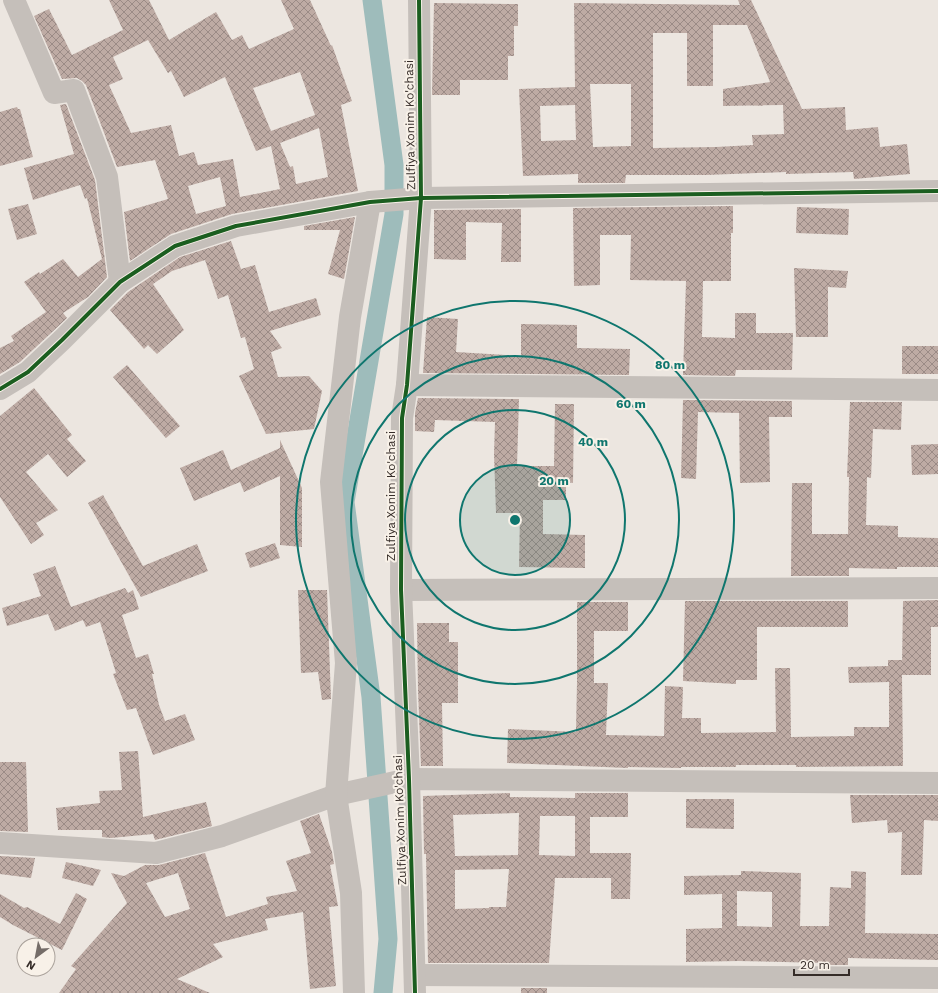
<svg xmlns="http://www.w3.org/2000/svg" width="938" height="993" font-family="'Work Sans',sans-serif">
	<defs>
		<pattern id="building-cross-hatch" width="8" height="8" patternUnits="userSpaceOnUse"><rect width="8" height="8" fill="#beaba4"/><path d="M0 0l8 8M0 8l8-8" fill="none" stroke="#9b8b86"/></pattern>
	</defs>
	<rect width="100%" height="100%" fill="#ece6e0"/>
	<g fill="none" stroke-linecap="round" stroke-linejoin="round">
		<!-- canal -->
		<polyline stroke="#9ebcbb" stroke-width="19" points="372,0 394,165 394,214 345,502 371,697 388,939 383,993"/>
	</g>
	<!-- building -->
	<g fill="url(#building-cross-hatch)" fill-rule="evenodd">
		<path d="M109,0H149L169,40L216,12L232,40L242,35L249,49L294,29L281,0H310L331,46L332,45L352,101L341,105L358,191L232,214L171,234L130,261L124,212L168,199L155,160L117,167L86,85L82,81L77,78L62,79L34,16L49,9L72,55L123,30ZM148,40L168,73L171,71L184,97L225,77L256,151L271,146L280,189L240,197L233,159L198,165L194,152L179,156L171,125L131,133L109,85L123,79L113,57ZM300,72L315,115L271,131L253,88ZM319,128L328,177L296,184L293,166L290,167L280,143ZM220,177L226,206L196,214L188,186Z"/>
		<path d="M738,0H751L802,109L845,107L846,130L878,127L880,147L907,144L910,174L854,179L853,172L786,174V172L706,175H626L625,183H578V174L523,176L519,89L575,87L574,3L740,5ZM713,25H747L770,82L723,89V106L783,105L784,134L752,135L753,145L716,147L653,148V33H687V86H713ZM590,84H631V146L593,147ZM575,105L576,140L541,141L540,106Z"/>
		<polygon points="434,3 518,4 518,26 514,26 514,56 508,56 508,80 460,80 460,95 432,95"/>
		<polygon points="66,104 95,180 107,277 88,297 63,313 67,318 20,362 0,374 0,348 14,341 11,336 46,312 24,282 39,272 40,274 63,259 78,277 102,259 87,198 85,199 80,185 33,200 24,168 74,154 60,105"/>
		<polygon points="17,107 18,109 20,109 33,157 0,166 0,112"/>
		<polygon points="28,204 37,234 17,240 8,209"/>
		<polygon points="733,206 733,233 731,233 731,281 703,281 702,337 735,338 735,313 756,313 756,333 793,333 792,370 736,370 735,376 683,375 686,281 630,280 631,235 600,235 600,285 574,286 573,208"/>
		<polygon points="797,207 849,209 848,235 796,233"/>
		<polygon points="521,209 521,262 501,262 502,223 466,222 466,260 434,259 434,210"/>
		<polygon points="355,217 344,279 328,274 340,230 304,230 304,226"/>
		<polygon points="231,241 241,269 255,265 269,312 316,298 321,315 270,331 282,348 271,352 278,377 309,376 322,391 314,429 266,434 239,376 254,369 245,337 241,338 228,295 218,299 205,260 172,271 153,284 184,330 157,354 148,345 144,349 110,310 128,292 180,257"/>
		<polygon points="794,268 848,271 846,288 828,287 828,337 796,337"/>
		<polygon points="427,317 458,319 456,352 521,356 521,324 577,325 577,348 630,349 629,375 423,373"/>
		<rect x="902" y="346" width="36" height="28"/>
		<polygon points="127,365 180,426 166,438 113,377"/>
		<polygon points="34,388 72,435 67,439 86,461 67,477 48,454 26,472 58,510 36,523 44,535 31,544 0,497 0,416"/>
		<polygon points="418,398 519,399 517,466 554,466 555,404 574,404 573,483 566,482 566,500 543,500 543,534 585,535 585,568 519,567 520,513 496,513 494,454 495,422 435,420 434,432 415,431 415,413"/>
		<polygon points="683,400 792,401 792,417 769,417 770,482 740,483 739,413 698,412 696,479 681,478"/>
		<polygon points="850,402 902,402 901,430 873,429 871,478 867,477 866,525 898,526 898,537 938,538 938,567 897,567 897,569 849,568 849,576 791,576 792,483 812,483 812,534 848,534 849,477 847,477"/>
		<polygon points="280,440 302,488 302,547 280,545 280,476 244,492 240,482 194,501 180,468 223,450 231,470 280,448"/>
		<polygon points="938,444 938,474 912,475 911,445"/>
		<polygon points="103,495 143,566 197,544 208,571 141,597 88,503"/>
		<polygon points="275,543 280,558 250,568 245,553"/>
		<polygon points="55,566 71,607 125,588 128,593 133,590 139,609 122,615 136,658 148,654 154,674 152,674 159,705 165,721 185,714 195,740 153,755 136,708 127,710 113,674 116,673 100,622 86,627 83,620 55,631 48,614 7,626 2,608 41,596 33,574"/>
		<polygon points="298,590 327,590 331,699 322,700 318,672 301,673"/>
		<polygon points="938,600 938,627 931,627 931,675 902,675 903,766 796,767 796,765 736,765 736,767 681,767 681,768 628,767 628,768 507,763 508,729 576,732 577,682 577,602 628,602 628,631 594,631 594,683 608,683 606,735 664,736 665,686 683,687 682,718 701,718 701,733 776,732 775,668 790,668 791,737 854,736 854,727 889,727 889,682 849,683 848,667 888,666 888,660 902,660 902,666 903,601"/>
		<polygon points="685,601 848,601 848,627 757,627 757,680 736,680 736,684 683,681"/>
		<polygon points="417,623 449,623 449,642 458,642 458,703 442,703 443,766 421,766 418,690"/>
		<polygon points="138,751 143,817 206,802 212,826 155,840 153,834 111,838 102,837 102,830 58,830 56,808 100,803 99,791 122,790 119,752"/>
		<polygon points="0,762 26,762 28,832 0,831"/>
		<path d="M510,793V797L575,798V793H628V817H590V853H631L630,899H611V878H555L549,963H428L426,854H424L423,796ZM519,813L518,855L455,856L453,815ZM540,816H575V856L539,855ZM509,869L506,907H489V908L455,909V870Z"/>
		<polygon points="850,795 938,795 938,821 924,820 922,875 901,875 902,832 888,833 887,820 852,823"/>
		<polygon points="686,799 734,799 734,829 686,828"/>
		<path d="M319,814L332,852L334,864L330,865L338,906L329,907L336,986L310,989L303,912L265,919L268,930L213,944L223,957L177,979L210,993H59L76,969L71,966L127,903L111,873L124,876L145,865H159L205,853L226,917L268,904L266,897L297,891L286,861L311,853L300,821ZM178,873L190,909L165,917L146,883Z"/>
		<polygon points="0,856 35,858 31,878 0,874"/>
		<polygon points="66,862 101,870 93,886 62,878"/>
		<path d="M741,871L801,873L800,926H829L830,887L851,888V871L866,872L865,933L938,934V960L848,958V965H825L826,963L738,961L686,962V929L722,928V894L684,895V876L741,875ZM737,891L772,892V927L737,926Z"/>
		<polygon points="76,893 87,899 62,950 13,925 0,917 0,894 24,908 27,907 60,924"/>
		<rect x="521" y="988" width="26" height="5"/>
	</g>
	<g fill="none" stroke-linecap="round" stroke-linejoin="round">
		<!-- minor -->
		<g stroke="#c5bfba" stroke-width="22">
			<polyline points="14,0 54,93 74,90 107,177 120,282"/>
			<polyline points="407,385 938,390"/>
			<polyline points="0,389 28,372 62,340 120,282 175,246 236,226 370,202 421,198 938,191"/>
			<polyline points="401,590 938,588"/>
			<polyline points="0,843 156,853 222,836 336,795 409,779 938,783"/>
			<polyline points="415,975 938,978"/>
			<polyline points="354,993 351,893 336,795 346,663 331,482 350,317 370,202"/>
			<polyline points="415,993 409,779 401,590 402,418 407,385 421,198 419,0"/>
		</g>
		<!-- cycleway casing -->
		<g stroke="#f8f1e8" stroke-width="6">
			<g id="cycleway">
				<polyline points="0,389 28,372 62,340 120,282 175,246 236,226 370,202 421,198 938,191"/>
				<polyline points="415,993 409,779 401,590 402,418 407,385 421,198 419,0"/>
			</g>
		</g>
		<!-- cycleway -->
		<use href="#cycleway" stroke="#1b5e20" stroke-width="4"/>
	</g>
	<!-- distance rings -->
	<circle cx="515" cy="520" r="55" fill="#0f766e" fill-opacity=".12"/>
	<g fill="none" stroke="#0f766e" stroke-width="2">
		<circle cx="515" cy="520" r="55"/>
		<circle cx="515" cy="520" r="110"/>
		<circle cx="515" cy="520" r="164"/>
		<circle cx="515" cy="520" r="219"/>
	</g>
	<g text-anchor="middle" stroke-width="4" stroke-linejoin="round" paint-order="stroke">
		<!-- street labels -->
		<g font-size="12" fill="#352c28" stroke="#f8f1e8">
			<text transform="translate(410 125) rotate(-91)" y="4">Zulfiya Xonim Ko'chasi</text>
			<text transform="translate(391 496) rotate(-90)" y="4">Zulfiya Xonim Ko'chasi</text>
			<text transform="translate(400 820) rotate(-92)" y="4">Zulfiya Xonim Ko'chasi</text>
		</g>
	</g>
	<circle cx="515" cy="520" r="6" fill="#0f766e" stroke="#f8f1e8" stroke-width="2"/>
	<g font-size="12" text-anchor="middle" font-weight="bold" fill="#0f766e" stroke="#f8f1e8" stroke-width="4" stroke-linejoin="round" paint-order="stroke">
		<text x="670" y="369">80 m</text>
		<text x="631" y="408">60 m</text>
		<text x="593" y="446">40 m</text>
		<text x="554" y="485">20 m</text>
	</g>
	<!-- north arrow -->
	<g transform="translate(36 957) rotate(212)"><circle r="19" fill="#f8f1e8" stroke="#aaa29b"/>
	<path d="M0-3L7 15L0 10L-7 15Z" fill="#756d68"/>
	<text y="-6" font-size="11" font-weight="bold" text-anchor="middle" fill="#352c28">N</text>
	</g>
	<!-- scale -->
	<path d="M794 969v6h55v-6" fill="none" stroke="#352c28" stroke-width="2"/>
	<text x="800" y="969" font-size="12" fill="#352c28" stroke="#f8f1e8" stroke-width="3" paint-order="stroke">20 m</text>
</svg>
